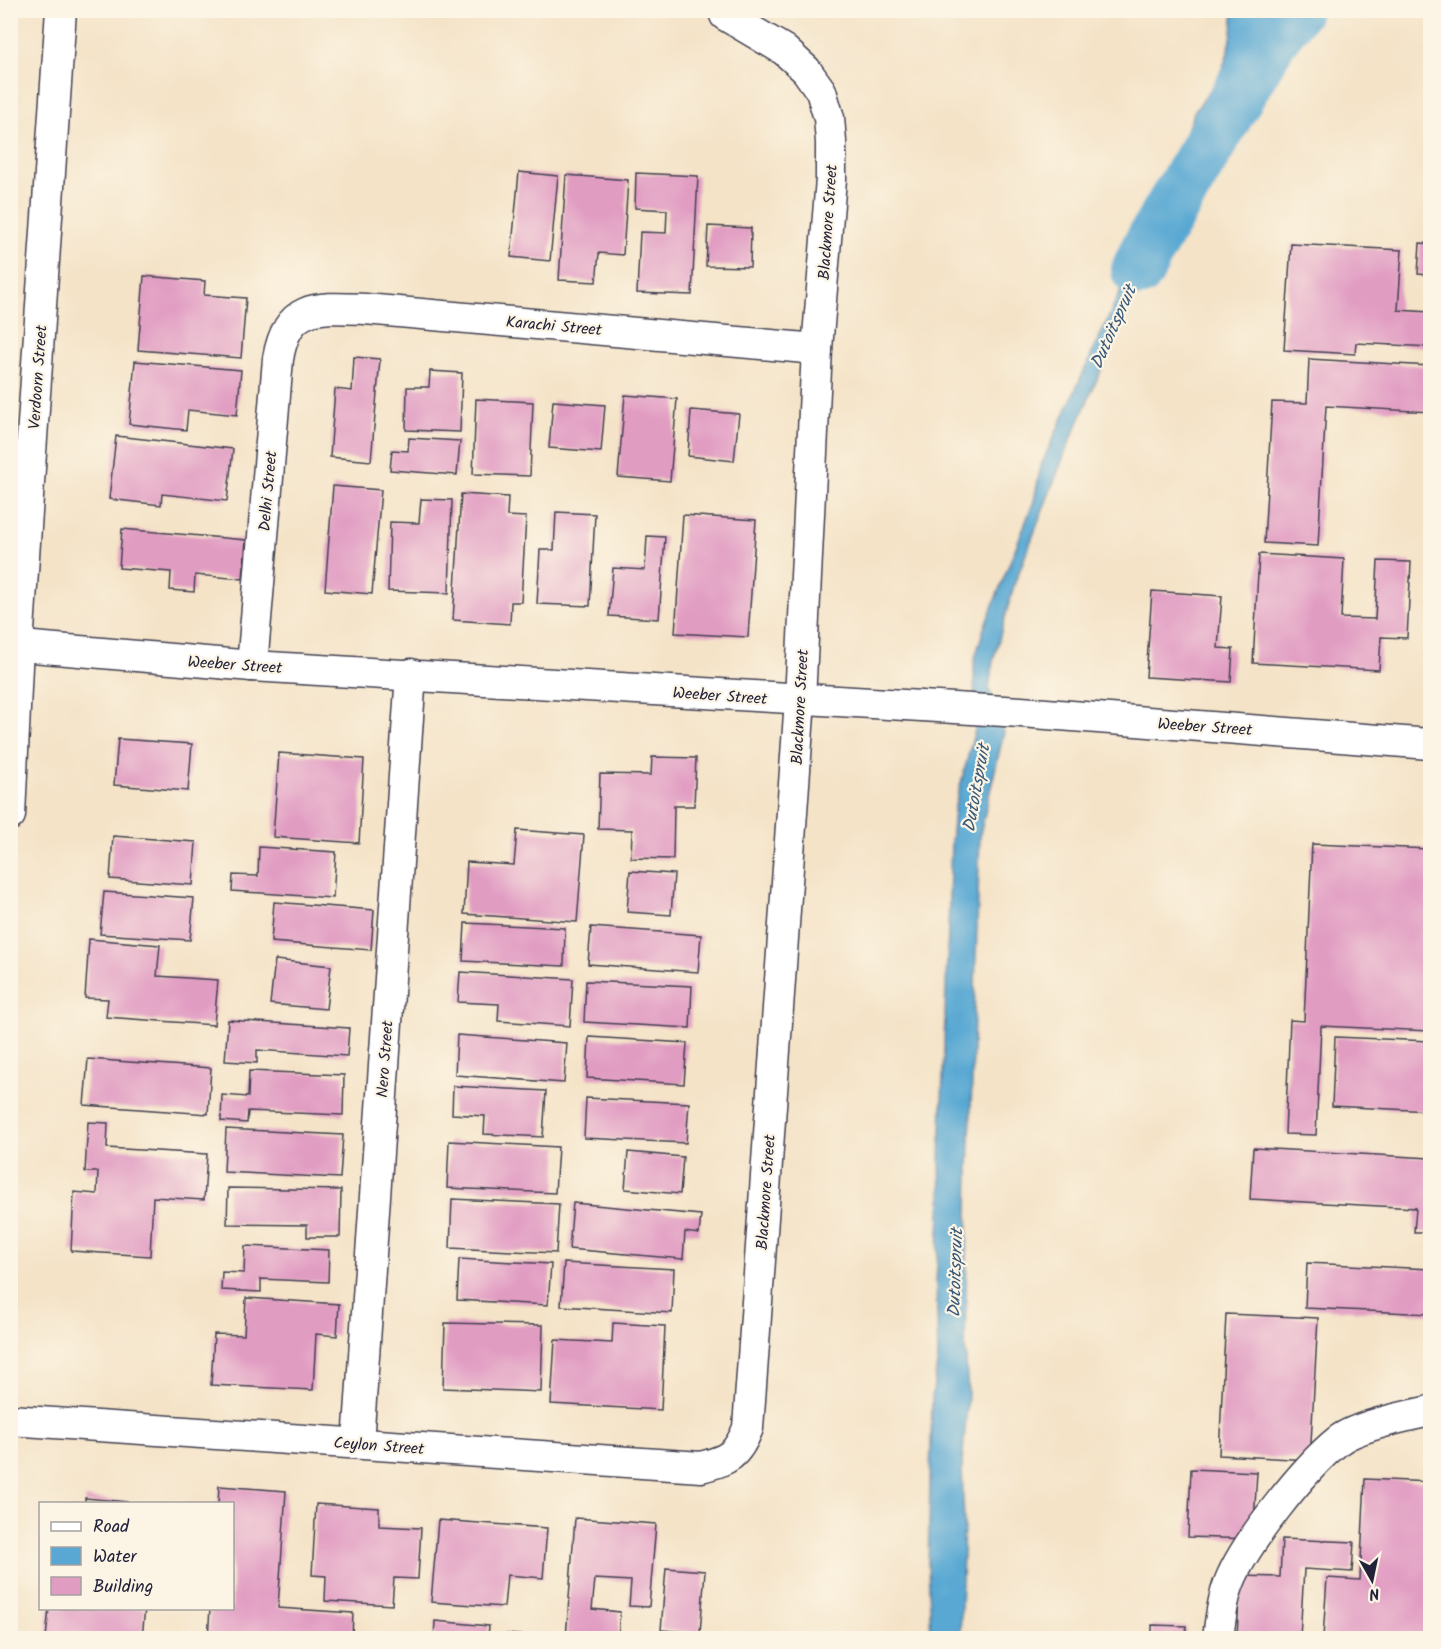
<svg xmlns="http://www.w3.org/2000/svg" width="1441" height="1649" font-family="Kalam,sans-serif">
	<rect width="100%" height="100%" fill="#fcf5e5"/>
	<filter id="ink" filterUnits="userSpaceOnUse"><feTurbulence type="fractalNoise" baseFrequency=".0167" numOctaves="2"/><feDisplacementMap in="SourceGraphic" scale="12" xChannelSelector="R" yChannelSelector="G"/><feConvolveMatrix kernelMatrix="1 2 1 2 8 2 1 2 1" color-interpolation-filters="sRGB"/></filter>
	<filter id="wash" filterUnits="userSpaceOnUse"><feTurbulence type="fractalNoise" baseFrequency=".008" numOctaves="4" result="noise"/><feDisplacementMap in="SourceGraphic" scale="24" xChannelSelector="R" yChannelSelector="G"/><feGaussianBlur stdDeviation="1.35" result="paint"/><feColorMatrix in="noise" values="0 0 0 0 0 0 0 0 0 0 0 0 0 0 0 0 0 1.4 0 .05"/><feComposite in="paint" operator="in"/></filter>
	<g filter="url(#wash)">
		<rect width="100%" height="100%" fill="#f4e3c7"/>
		<!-- water -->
		<path fill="#59a8d3" stroke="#3e6587" stroke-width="1.5" d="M1233,11H1262L1235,82L1215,115L1167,218L1065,453L1014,585L993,661L989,689L1004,732L980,834L969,1171L965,1344L968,1394L962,1465L964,1524L960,1638H931L928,1565L932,1398L938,1357L936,1281L941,1199L940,1160L951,843L954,809L975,730L974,661L984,628L1034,501L1041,465L1132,266L1195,110C1221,80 1234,50 1233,11Z"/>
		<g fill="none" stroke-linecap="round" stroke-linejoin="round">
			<!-- river -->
			<polyline stroke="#59a8d3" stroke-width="54" points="1138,270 1148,248 1272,37 1294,10"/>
		</g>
		<g id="blocks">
			<!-- building -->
			<g fill="#e19cc2">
				<polygon points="519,172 558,176 550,261 511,257"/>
				<polygon points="636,173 698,176 692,295 637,293 640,232 666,233 667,210 635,208"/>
				<polygon points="566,175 628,180 623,255 599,253 596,282 559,280"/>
				<polygon points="708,226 751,228 750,267 706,266"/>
				<polygon points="1420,243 1430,244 1430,275 1418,274"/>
				<polygon points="1291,244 1402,250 1398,310 1430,312 1430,347 1356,343 1355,354 1284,350"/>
				<polygon points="144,276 205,281 204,295 246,298 241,358 138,350"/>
				<polygon points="354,357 380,359 371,461 330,457 335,389 352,391"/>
				<polygon points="1309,359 1430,366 1430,412 1326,406 1318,546 1264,543 1272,402 1307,403"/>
				<polygon points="135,361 241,370 237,415 188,410 186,430 129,424"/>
				<polygon points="430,371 462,373 460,432 406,430 407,387 429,387"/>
				<polygon points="625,395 677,399 670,481 618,477"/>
				<polygon points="476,399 533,402 530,476 473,474"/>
				<polygon points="553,401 605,405 601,452 549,448"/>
				<polygon points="691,410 739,414 734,461 688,456"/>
				<polygon points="116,436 233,449 227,501 162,494 161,505 109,499"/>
				<polygon points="409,438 460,441 457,475 390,470 392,450 408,451"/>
				<polygon points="333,486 381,490 372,594 325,590"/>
				<polygon points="461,494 508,497 507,516 526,517 521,602 511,602 510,624 453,620"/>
				<polygon points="421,499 452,500 449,593 388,591 390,522 419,523"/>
				<polygon points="556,512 595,514 590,606 537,604 540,550 554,550"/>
				<polygon points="683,515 756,520 748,637 675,633"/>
				<polygon points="122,529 246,540 243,579 195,575 194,592 170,590 171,572 119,568"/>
				<polygon points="647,536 665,537 659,619 609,616 613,568 645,570"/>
				<polygon points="1259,554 1344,559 1341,618 1375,619 1378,561 1411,562 1407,638 1381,637 1379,670 1253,663"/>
				<polygon points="1152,591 1222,596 1218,648 1233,649 1231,682 1146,677"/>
				<polygon points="1429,624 1430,624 1430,672 1427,672"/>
				<polygon points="118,739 192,744 188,791 114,785"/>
				<polygon points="279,753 364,759 359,843 273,837"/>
				<polygon points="652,757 696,758 694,806 674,806 673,859 631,858 632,830 598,829 600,774 651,775"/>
				<polygon points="517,830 584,835 577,922 464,914 467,862 514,865"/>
				<polygon points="113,836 196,842 193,885 110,879"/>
				<polygon points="1312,844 1430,849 1430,1031 1321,1026 1316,1135 1285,1134 1290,1020 1304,1021"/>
				<polygon points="259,847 336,852 333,898 232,891 233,875 258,876"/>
				<polygon points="630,871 674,874 671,915 627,912"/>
				<polygon points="104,892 194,898 190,940 100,934"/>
				<polygon points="274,902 374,910 371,950 271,942"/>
				<polygon points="465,923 565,928 564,966 463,961"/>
				<polygon points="591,927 701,935 698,972 588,964"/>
				<polygon points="89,939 160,945 157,976 218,980 214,1025 106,1017 108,999 85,998"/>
				<polygon points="275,960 331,966 326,1009 270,1004"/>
				<polygon points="460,972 573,979 570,1026 498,1021 499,1004 458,1002"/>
				<polygon points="586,981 692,986 690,1028 584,1022"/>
				<polygon points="228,1020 349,1028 347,1056 257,1050 257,1063 225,1061"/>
				<polygon points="457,1035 567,1043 564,1083 455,1075"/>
				<polygon points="589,1037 687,1043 684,1084 587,1078"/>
				<polygon points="1335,1037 1430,1041 1430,1111 1332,1106"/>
				<polygon points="88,1059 211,1068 208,1114 84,1105"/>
				<polygon points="249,1071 344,1075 343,1115 248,1111 247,1123 221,1121 222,1095 248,1097"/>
				<polygon points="453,1086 546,1091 543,1137 484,1134 485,1116 452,1114"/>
				<polygon points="586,1098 689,1103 686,1143 584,1138"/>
				<polygon points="88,1122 108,1123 107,1148 207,1154 204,1200 153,1197 150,1256 71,1251 74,1192 97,1194 98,1172 85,1172"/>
				<polygon points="226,1129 343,1135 340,1178 224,1172"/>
				<polygon points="449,1141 558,1147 555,1193 447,1188"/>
				<polygon points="1253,1148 1430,1158 1430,1232 1414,1232 1416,1208 1250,1199"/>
				<polygon points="628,1152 683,1157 680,1194 625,1189"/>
				<polygon points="228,1188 341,1190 340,1237 307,1237 307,1225 227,1224"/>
				<polygon points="452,1199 559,1204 556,1253 450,1248"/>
				<polygon points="573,1203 701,1215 699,1234 685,1232 683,1259 569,1249"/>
				<polygon points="245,1246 329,1250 328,1282 261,1279 261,1292 221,1290 222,1272 244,1273"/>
				<polygon points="459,1259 551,1264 548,1305 457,1300"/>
				<polygon points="564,1263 674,1269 672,1313 561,1306"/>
				<polygon points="1307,1263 1430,1269 1430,1314 1305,1308"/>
				<polygon points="246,1298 339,1304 337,1336 316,1334 313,1390 211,1385 214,1334 244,1335"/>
				<polygon points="1226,1314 1318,1318 1310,1460 1219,1455"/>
				<polygon points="445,1323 543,1325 541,1392 443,1388"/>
				<polygon points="613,1323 665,1326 661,1410 551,1404 555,1340 612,1343"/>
				<polygon points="1191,1469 1257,1472 1253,1539 1188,1537"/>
				<polygon points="1365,1479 1430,1482 1430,1638 1323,1638 1327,1578 1360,1580"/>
				<polygon points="219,1486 286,1491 278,1608 353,1613 352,1637 295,1632 295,1638 208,1638 210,1608 232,1608 232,1504 218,1504"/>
				<polygon points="85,1498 127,1502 127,1504 85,1504"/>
				<polygon points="316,1504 379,1508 379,1526 421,1528 418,1579 394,1578 392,1605 325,1601 326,1576 312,1575"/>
				<polygon points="575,1518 656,1524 649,1607 629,1606 631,1581 595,1579 592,1609 620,1612 618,1638 566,1638"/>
				<polygon points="438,1520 547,1528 543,1578 507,1575 504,1607 431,1602"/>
				<polygon points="1282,1539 1354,1542 1352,1572 1304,1569 1300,1638 1237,1638 1240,1576 1280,1577"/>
				<polygon points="666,1568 705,1571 700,1633 661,1630"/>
				<polygon points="49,1608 145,1608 142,1638 46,1638"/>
				<polygon points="435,1621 489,1626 488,1638 434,1638"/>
				<polygon points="1152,1625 1186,1626 1186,1638 1152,1638"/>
				<polygon points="506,1634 540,1637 540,1638 506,1638"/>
			</g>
		</g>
	</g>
	<g filter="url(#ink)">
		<use href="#blocks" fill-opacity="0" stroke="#423f50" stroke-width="1.5"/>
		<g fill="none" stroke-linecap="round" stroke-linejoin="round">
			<!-- minor casing -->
			<g stroke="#423f50" stroke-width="33">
				<g id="minor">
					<polyline points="10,645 252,666 1021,712 1430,744"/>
					<path d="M252,666L278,359C287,304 316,307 365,309L817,349"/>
					<polyline points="10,815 18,645 61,10"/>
					<path d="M10,1420L701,1467C728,1460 737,1456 748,1428L800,700L817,349L831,179V142L829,118L821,91L806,70L784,50L725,15"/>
					<polyline points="358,1443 411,674"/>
					<path d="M1218,1638C1220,1622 1222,1604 1227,1589C1239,1549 1306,1466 1339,1440C1357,1426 1407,1416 1430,1411"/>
				</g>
			</g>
			<!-- minor -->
			<use href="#minor" stroke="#fff" stroke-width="30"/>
		</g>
	</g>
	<g text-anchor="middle" stroke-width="4.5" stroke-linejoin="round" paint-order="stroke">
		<!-- street labels -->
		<g font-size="16" fill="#22223b" stroke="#fcf5e5">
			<text transform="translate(827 222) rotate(-86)" y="6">Blackmore Street</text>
			<text transform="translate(554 325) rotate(5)" y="6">Karachi Street</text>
			<text transform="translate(37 377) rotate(-86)" y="6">Verdoorn Street</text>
			<text transform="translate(267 491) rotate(-85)" y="6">Delhi Street</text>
			<text transform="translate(235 664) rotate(4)" y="6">Weeber Street</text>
			<text transform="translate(720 695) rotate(4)" y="6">Weeber Street</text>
			<text transform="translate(799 707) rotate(-87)" y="6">Blackmore Street</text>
			<text transform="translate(1205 726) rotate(4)" y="6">Weeber Street</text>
			<text transform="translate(384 1059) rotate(-86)" y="6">Nero Street</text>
			<text transform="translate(765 1192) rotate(-86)" y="6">Blackmore Street</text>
			<text transform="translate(379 1445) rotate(4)" y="6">Ceylon Street</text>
		</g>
		<!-- water labels -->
		<g font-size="18" font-style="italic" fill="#385878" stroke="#fcf5e5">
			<text transform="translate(1113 327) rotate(-66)" y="6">Dutoitspruit</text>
			<text transform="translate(976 788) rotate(-80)" y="6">Dutoitspruit</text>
			<text transform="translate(955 1273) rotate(-88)" y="6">Dutoitspruit</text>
		</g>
	</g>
	<!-- margin -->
	<rect width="1441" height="1649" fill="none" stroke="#fcf5e5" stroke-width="36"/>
	<!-- legend -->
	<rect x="39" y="1502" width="195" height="108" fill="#fcf5e5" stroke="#a5a1a1" stroke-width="1.5"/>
	<rect x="51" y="1522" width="30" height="9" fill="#ffffff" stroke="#a5a1a1" stroke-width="1.5"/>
	<text x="93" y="1532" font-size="18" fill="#22223b">Road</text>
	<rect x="51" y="1547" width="30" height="18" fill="#59a8d3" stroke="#a5a1a1" stroke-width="1.5"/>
	<text x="93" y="1562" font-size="18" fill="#22223b">Water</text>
	<rect x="51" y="1577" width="30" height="18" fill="#e19cc2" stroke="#a5a1a1" stroke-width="1.5"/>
	<text x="93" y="1592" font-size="18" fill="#22223b">Building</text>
	<!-- north arrow -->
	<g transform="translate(1372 1580) rotate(171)" stroke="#fcf5e5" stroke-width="4.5" paint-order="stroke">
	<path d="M0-4.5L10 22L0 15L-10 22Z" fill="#22223b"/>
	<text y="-9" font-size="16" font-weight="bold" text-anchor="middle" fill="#22223b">N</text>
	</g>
</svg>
